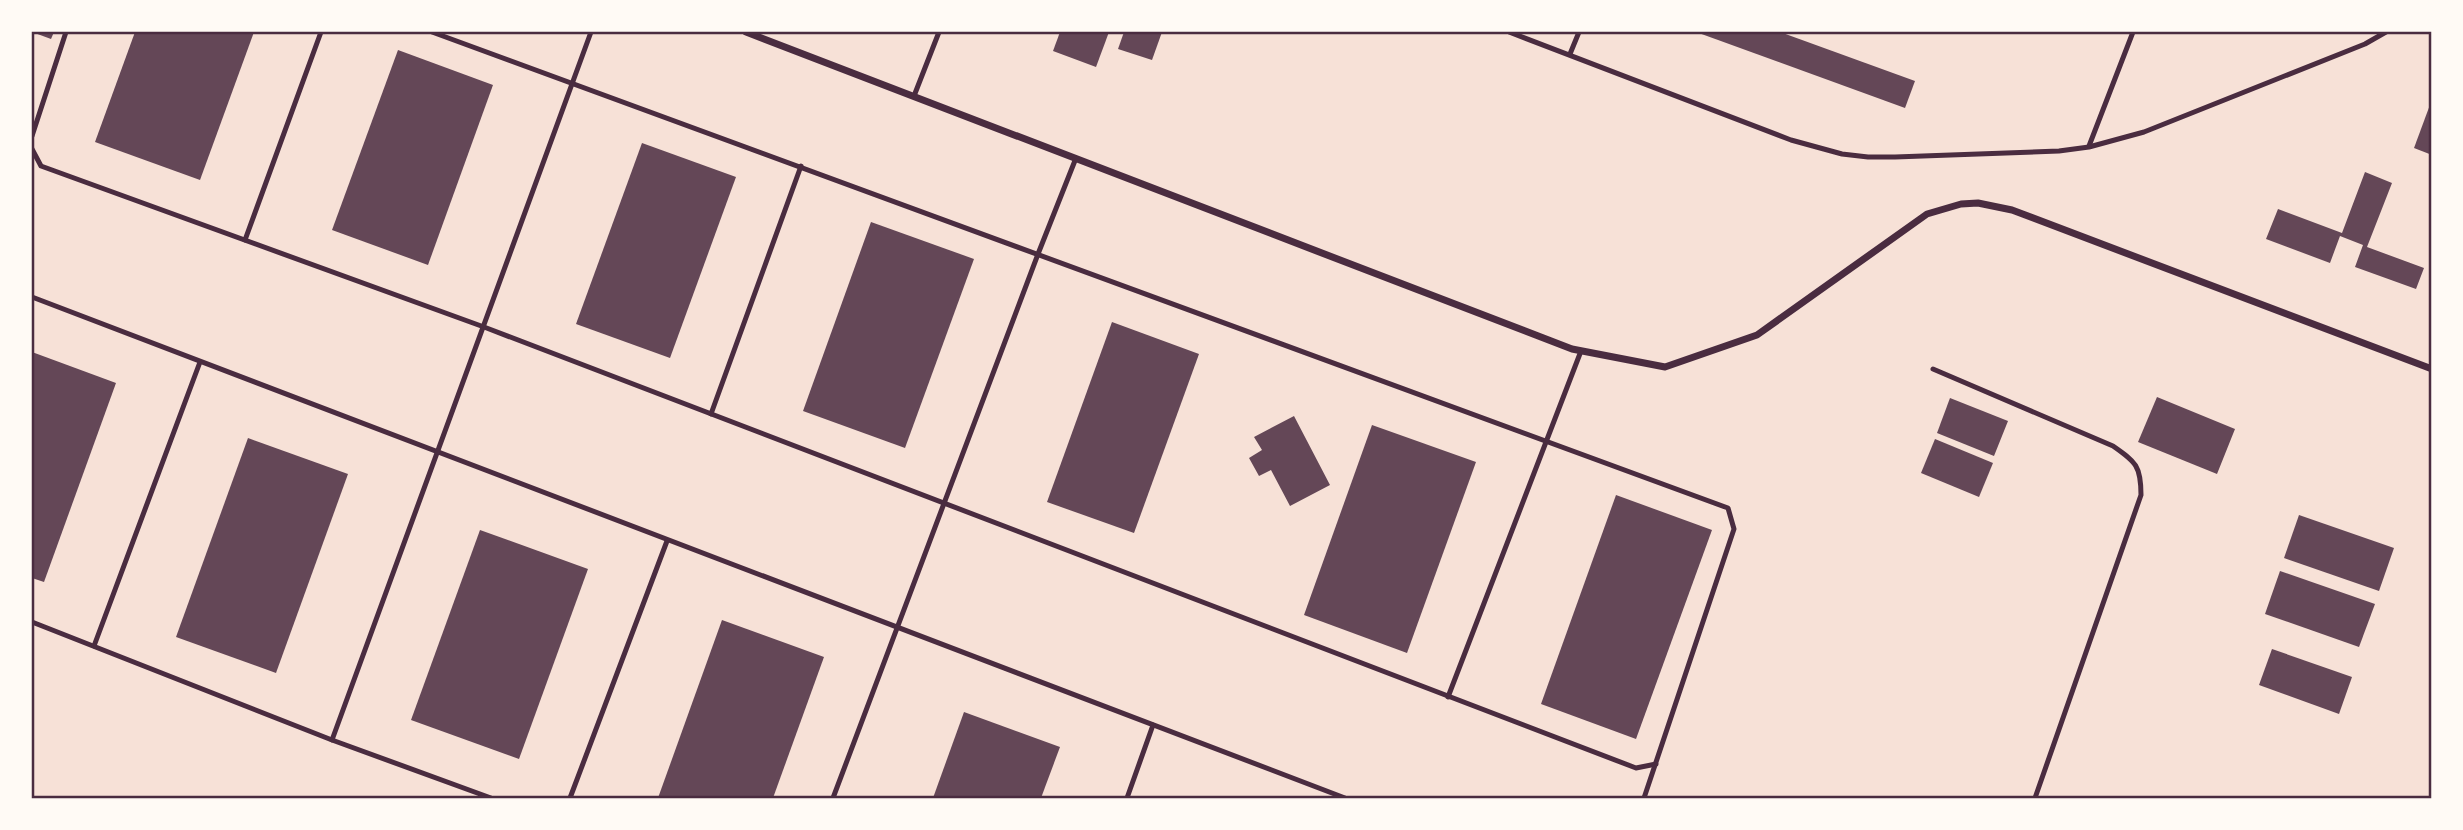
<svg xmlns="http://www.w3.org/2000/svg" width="2463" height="830" font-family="'Fira Sans Condensed',sans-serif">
	<rect width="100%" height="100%" fill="#f7e1d7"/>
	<!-- building -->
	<g fill="#644757">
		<polygon points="32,32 54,32 51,39"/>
		<polygon points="135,32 254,32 200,180 95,142"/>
		<polygon points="1060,32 1109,32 1096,67 1053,51"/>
		<polygon points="1124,32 1162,32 1152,60 1118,49"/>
		<polygon points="1696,32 1780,32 1915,81 1905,108"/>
		<polygon points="398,50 493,85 428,265 332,230"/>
		<polygon points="2431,102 2432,102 2432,155 2414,148"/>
		<polygon points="642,143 736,177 670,358 576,324"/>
		<polygon points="2365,172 2392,183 2367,247 2424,268 2416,289 2355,267 2363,245 2340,236 2330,263 2266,239 2278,209 2342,233"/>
		<polygon points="871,222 974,259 905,448 803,411"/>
		<polygon points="1112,322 1199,354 1134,533 1047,502"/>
		<polygon points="32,352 116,383 44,582 32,578"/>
		<polygon points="2157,397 2235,429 2217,474 2138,442"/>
		<polygon points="1950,398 2008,421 1994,456 1937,433"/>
		<polygon points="1294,416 1330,485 1290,506 1271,470 1259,476 1249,458 1262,450 1254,437"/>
		<polygon points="1372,425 1476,462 1407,653 1304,615"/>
		<polygon points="248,438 348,474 276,673 176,637"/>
		<polygon points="1935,439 1993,463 1979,497 1921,473"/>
		<polygon points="1616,495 1712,530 1636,739 1541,704"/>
		<polygon points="2299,515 2394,548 2379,591 2284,558"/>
		<polygon points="480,530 588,569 519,759 411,720"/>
		<polygon points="2280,571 2375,604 2359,647 2265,614"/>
		<polygon points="722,620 824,657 773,798 658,798"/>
		<polygon points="2272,649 2352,677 2339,714 2259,685"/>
		<polygon points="964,712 1060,747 1041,798 933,798"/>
	</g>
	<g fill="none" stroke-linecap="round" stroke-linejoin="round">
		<!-- service -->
		<g stroke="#4a2c40" stroke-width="5">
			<polyline points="432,32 1728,508 1734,529 1644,798"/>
			<polyline points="1509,32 1791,140 1842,154 1868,157 1895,157 2059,151 2089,147 2144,132 2365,44 2386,32"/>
			<polyline points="1570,54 1579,32"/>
			<polyline points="914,96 939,32"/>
			<polyline points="32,136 66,32"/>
			<polyline points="2089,146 2133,32"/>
			<polyline points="32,149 41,166 484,327 1636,768 1656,764"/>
			<polyline points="245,240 321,32"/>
			<polyline points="32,297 1345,798"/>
			<path d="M1933,369L2113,446C2136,462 2141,466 2141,495L2035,798"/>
			<polyline points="711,414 801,166"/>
			<polyline points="32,622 332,740 491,798"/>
			<polyline points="94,646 200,362"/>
			<polyline points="1448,697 1581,351"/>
			<polyline points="332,740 591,32"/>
			<polyline points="570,798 667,541"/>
			<polyline points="833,798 1038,254 1076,158"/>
			<polyline points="1127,798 1153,725"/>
		</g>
		<!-- minor -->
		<polyline stroke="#4a2c40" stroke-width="7" points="746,32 1572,349 1665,367 1757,335 1927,214 1961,204 1978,203 2012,210 2432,369"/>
	</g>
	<!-- border -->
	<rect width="2463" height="830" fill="none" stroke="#fffaf5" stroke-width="66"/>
	<rect x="33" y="33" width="2397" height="764" fill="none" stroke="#4a2c40" stroke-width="2.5"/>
</svg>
